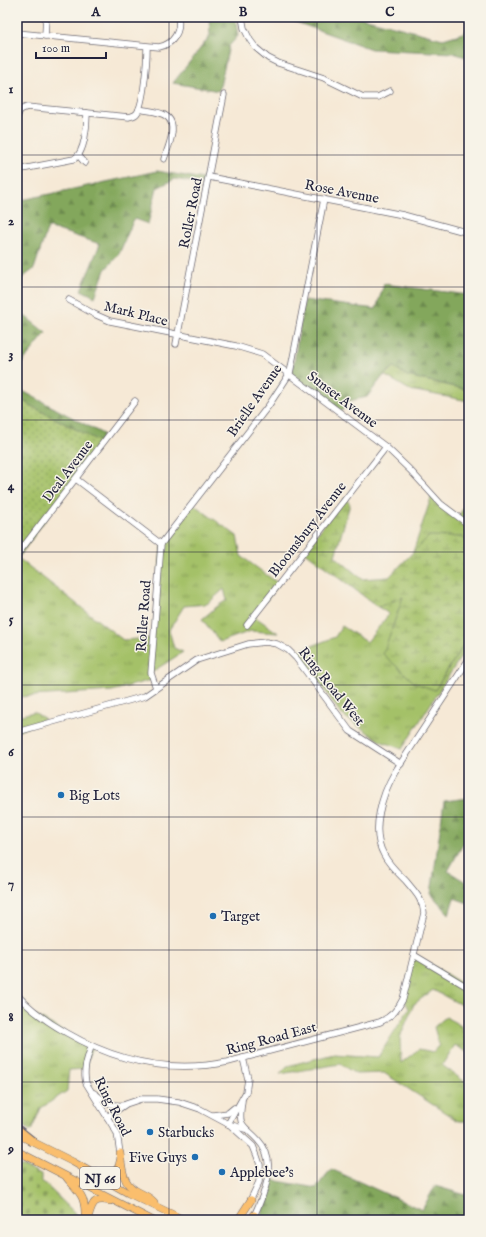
<svg xmlns="http://www.w3.org/2000/svg" width="486" height="1237" font-family="'IM FELL English',serif">
	<defs>
		<pattern id="grass-tufts" width="24" height="20" patternUnits="userSpaceOnUse"><rect width="24" height="20" fill="#a4c168"/><path d="M3 7l-1-3M5 7V3M7 7l1-3M15 17l-1-3M17 17v-4M19 17l1-3" fill="none" stroke="#859c57"/></pattern>
		<pattern id="forest-firs" width="22" height="20" patternUnits="userSpaceOnUse"><rect width="22" height="20" fill="#83a75c"/><path d="M5 1l3.5 6h-7zM16 11l3.5 6h-7z" fill="#6b884d"/></pattern>
		<pattern id="wetland-marsh" width="20" height="14" patternUnits="userSpaceOnUse"><rect width="20" height="14" fill="#a4c168"/><path d="M1 5h8M5 5V1M11 12h8M15 12V8" fill="none" stroke="#859c57"/></pattern>
		<pattern id="cemetery-stones" width="16" height="16" patternUnits="userSpaceOnUse"><rect width="16" height="16" fill="#a4c168"/><path d="M2 7V4a2 2 0 0 1 4 0v3zM10 15v-3a2 2 0 0 1 4 0v3z" fill="#859c57"/></pattern>
		<pattern id="park-dots" width="8" height="8" patternUnits="userSpaceOnUse"><rect width="8" height="8" fill="#a4c168"/><path d="M2 2h.1M6 6h.1" fill="none" stroke="#859c57" stroke-width="1.8" stroke-linecap="round"/></pattern>
	</defs>
	<rect width="100%" height="100%" fill="#f7f3e8"/>
	<filter id="ink" filterUnits="userSpaceOnUse"><feTurbulence type="fractalNoise" baseFrequency=".025" numOctaves="2"/><feDisplacementMap in="SourceGraphic" scale="8" xChannelSelector="R" yChannelSelector="G"/><feConvolveMatrix kernelMatrix="1 2 1 2 8 2 1 2 1" color-interpolation-filters="sRGB"/></filter>
	<filter id="wash" filterUnits="userSpaceOnUse"><feTurbulence type="fractalNoise" baseFrequency=".012" numOctaves="4" result="noise"/><feDisplacementMap in="SourceGraphic" scale="16" xChannelSelector="R" yChannelSelector="G"/><feGaussianBlur stdDeviation="0.9" result="paint"/><feColorMatrix in="noise" values="0 0 0 0 0 0 0 0 0 0 0 0 0 0 0 0 0 1.4 0 .05"/><feComposite in="paint" operator="in"/></filter>
	<g filter="url(#wash)">
		<rect width="100%" height="100%" fill="#f6e9d6"/>
		<!-- grass -->
		<g fill="url(#grass-tufts)" stroke="#637252">
			<polygon points="394,366 407,376 469,390 469,401 410,390 384,375"/>
			<polygon points="432,495 458,517 466,504 469,505 469,542 461,537 413,552"/>
			<polygon points="193,504 237,536 241,556 279,584 254,616 278,633 251,631 220,642 202,619 219,605 227,600 224,589 207,604 184,606 169,630 174,648 183,652 152,672 151,680 112,691 17,697 17,560 18,558 123,640 153,638 161,549"/>
			<polygon points="403,596 435,690 469,636 469,644 402,749 380,741 341,714 299,651 335,637 342,626 367,642 389,614 378,607"/>
			<polygon points="34,712 45,719 17,732 17,716"/>
			<polygon points="414,954 469,988 469,1009 433,990 414,1004 400,1037 401,1063 419,1049 433,1052 439,1045 434,1027 446,1017 461,1026 469,1053 455,1045 442,1065 469,1085 469,1121 458,1121 384,1073 356,1074 340,1064 280,1074 287,1066 334,1054 378,1057 409,1009 403,997"/>
			<polygon points="17,1005 92,1047 84,1069 69,1070 67,1091 41,1108 31,1131 23,1126 17,1119"/>
		</g>
		<!-- forest -->
		<g fill="url(#forest-firs)" stroke="#52644c">
			<polygon points="209,17 235,17 238,36 229,46 219,91 173,83 210,36"/>
			<polygon points="282,17 359,17 443,39 463,33 469,27 469,58 453,53 371,49"/>
			<polygon points="157,171 203,179 201,184 175,179 157,188 148,224 134,219 119,254 105,270 95,297 81,290 100,244 48,227 34,269 17,282 17,201"/>
			<polygon points="384,284 469,295 469,390 407,376 394,367 384,375 367,397 349,401 341,412 292,375 304,300 376,309"/>
			<polygon points="17,304 21,313 46,333 17,369"/>
			<polygon points="17,388 103,434 100,442 31,406 17,397"/>
			<polygon points="469,798 469,838 466,839 448,871 469,884 468,903 454,898 449,914 431,894 444,801"/>
			<polygon points="331,1169 422,1210 435,1186 469,1196 469,1220 259,1220 273,1180 316,1188"/>
		</g>
		<!-- wetland -->
		<polygon fill="url(#wetland-marsh)" stroke="#637252" points="345,498 350,504 335,556 362,579 389,577 429,536 462,537 469,542 469,636 435,690 415,683 383,654 403,597 378,607 304,551"/>
		<!-- cemetery -->
		<polygon fill="url(#cemetery-stones)" stroke="#637252" points="17,1163 41,1175 41,1180 79,1217 79,1220 17,1220"/>
		<!-- park -->
		<polygon fill="url(#park-dots)" stroke="#637252" points="17,397 31,406 100,442 17,560"/>
	</g>
	<g filter="url(#ink)">
		<g fill="none" stroke-linecap="round" stroke-linejoin="round">
			<!-- minor casing -->
			<g stroke="#6c6871" stroke-width="7">
				<g id="minor">
					<polyline points="242,17 244,28 250,40 256,48 268,58 278,63 324,78 363,97 378,97 390,91"/>
					<path d="M17,33L159,47C174,44 181,31 178,17"/>
					<polyline points="45,36 46,17"/>
					<path d="M139,109C147,111 160,111 166,116C179,124 168,148 164,159"/>
					<path d="M17,117L20,110L27,107L129,117C132,116 135,116 137,113C144,103 147,60 147,47"/>
					<polyline points="79,156 85,163"/>
					<path d="M17,170L74,159C85,153 87,125 87,113"/>
					<polyline points="209,177 403,215 469,233"/>
					<polyline points="69,300 94,314 110,321 236,346 262,354 386,447 410,470 441,504 469,525"/>
					<polyline points="176,344 224,95"/>
					<polyline points="76,479 161,544"/>
					<polyline points="161,544 269,405 290,373 324,199"/>
					<polyline points="17,555 135,401"/>
					<polyline points="247,625 386,447"/>
					<polyline points="156,688 151,673 161,544"/>
					<polyline points="17,732 145,696 197,660 248,644 266,642 277,644 288,650 296,658 350,731 401,764"/>
					<polyline points="414,955 469,988"/>
					<path d="M17,995C32,1011 49,1023 67,1033C117,1062 172,1073 228,1062L380,1022C391,1017 398,1010 403,999L424,913C423,899 414,891 406,881C398,873 389,865 384,855C370,831 382,794 395,772L469,659"/>
					<path d="M91,1047C87,1059 83,1070 86,1083L117,1133L120,1153"/>
					<path d="M94,1093C104,1100 110,1107 123,1105"/>
					<path d="M242,1101C238,1128 242,1123 258,1140C279,1162 264,1195 253,1218"/>
					<polyline points="213,1115 228,1113 234,1108"/>
					<polyline points="107,1117 126,1104 141,1099 157,1099 179,1102 200,1109 228,1124 245,1129"/>
					<polyline points="228,1124 246,1092 248,1079 243,1058"/>
					<polyline points="230,1125 253,1146 257,1156 260,1165 259,1182 249,1203"/>
				</g>
			</g>
			<!-- major casing -->
			<g stroke="#6c6871" stroke-width="8">
				<g id="major">
					<polyline points="17,1134 73,1162 128,1193 184,1220"/>
					<polyline points="17,1151 152,1220"/>
					<path d="M120,1153C122,1166 122,1183 135,1190C141,1194 149,1196 154,1202"/>
					<path d="M97,1172C108,1177 118,1174 120,1161"/>
					<path d="M67,1178C81,1194 86,1197 85,1220"/>
					<path d="M88,1218C92,1204 93,1197 110,1201"/>
					<polyline points="238,1220 251,1200"/>
					<polyline points="253,1220 254,1215"/>
				</g>
			</g>
			<!-- highway casing -->
			<g stroke="#6c6871" stroke-width="10">
				<polyline id="highway" points="17,1129 32,1141"/>
			</g>
			<!-- minor -->
			<use href="#minor" stroke="#fff" stroke-width="5.5"/>
			<!-- major -->
			<use href="#major" stroke="#fabe6d" stroke-width="7"/>
			<!-- highway -->
			<use href="#highway" stroke="#fabe6d" stroke-width="8"/>
		</g>
	</g>
	<!-- grid -->
	<path fill="none" stroke="#22223b" stroke-width="1" stroke-opacity="0.55" d="M169,17V1220M317,17V1220M17,155H469M17,287H469M17,420H469M17,552H469M17,685H469M17,817H469M17,950H469M17,1082H469"/>
	<!-- markers -->
	<g fill="#1f6fb2" stroke="#f7f3e8" stroke-width="1.5">
		<circle cx="61" cy="795" r="4"/>
		<circle cx="213" cy="916" r="4"/>
		<circle cx="150" cy="1132" r="4"/>
		<circle cx="195" cy="1157" r="4"/>
		<circle cx="222" cy="1172" r="4"/>
	</g>
	<g text-anchor="middle" stroke-width="3" stroke-linejoin="round" paint-order="stroke">
		<!-- shield labels -->
		<rect fill="#f7f3e8" stroke="#62616f" stroke-width="1" x="80" y="1167" width="40" height="22" rx="3"/>
		<g font-size="13" font-weight="bold" fill="#22223b">
			<text x="100" y="1183">NJ 66</text>
		</g>
		<!-- street labels -->
		<g font-size="14" fill="#22223b" stroke="#f7f3e8">
			<text transform="translate(342 191) rotate(11)" y="5">Rose Avenue</text>
			<text transform="translate(190 213) rotate(-79)" y="5">Roller Road</text>
			<text transform="translate(136 313) rotate(14)" y="5">Mark Place</text>
			<text transform="translate(343 399) rotate(37)" y="5">Sunset Avenue</text>
			<text transform="translate(254 400) rotate(-55)" y="5">Brielle Avenue</text>
			<text transform="translate(67 471) rotate(-53)" y="5">Deal Avenue</text>
			<text transform="translate(307 529) rotate(-52)" y="5">Bloomsbury Avenue</text>
			<text transform="translate(143 616) rotate(-86)" y="5">Roller Road</text>
			<text transform="translate(332 686) rotate(51)" y="5">Ring Road West</text>
			<text transform="translate(271 1038) rotate(-15)" y="5">Ring Road East</text>
			<text transform="translate(113 1106) rotate(63)" y="5">Ring Road</text>
		</g>
		<!-- poi labels -->
		<g font-size="14" fill="#22223b" stroke="#f7f3e8" text-anchor="start">
			<text x="69" y="800">Big Lots</text>
			<text x="221" y="921">Target</text>
			<text x="158" y="1137">Starbucks</text>
			<text x="187" y="1162" text-anchor="end">Five Guys</text>
			<text x="230" y="1177">Applebee's</text>
		</g>
	</g>
	<!-- margin -->
	<rect width="486" height="1237" fill="none" stroke="#f7f3e8" stroke-width="44"/>
	<!-- scale -->
	<path d="M36 52v6h70v-6" fill="none" stroke="#22223b" stroke-width="2"/>
	<text x="42" y="52" font-size="12" fill="#22223b" stroke="#f7f3e8" stroke-width="3" paint-order="stroke">100 m</text>
	<rect x="22" y="22" width="442" height="1193" fill="none" stroke="#22223b" stroke-width="1.5"/>
	<g font-size="13" text-anchor="middle" font-weight="bold" fill="#22223b">
		<text x="96" y="16">A</text>
		<text x="243" y="16">B</text>
		<text x="390" y="16">C</text>
		<text x="11" y="93">1</text>
		<text x="11" y="225">2</text>
		<text x="11" y="358">3</text>
		<text x="11" y="490">4</text>
		<text x="11" y="623">5</text>
		<text x="11" y="756">6</text>
		<text x="11" y="888">7</text>
		<text x="11" y="1021">8</text>
		<text x="11" y="1153">9</text>
	</g>
</svg>
